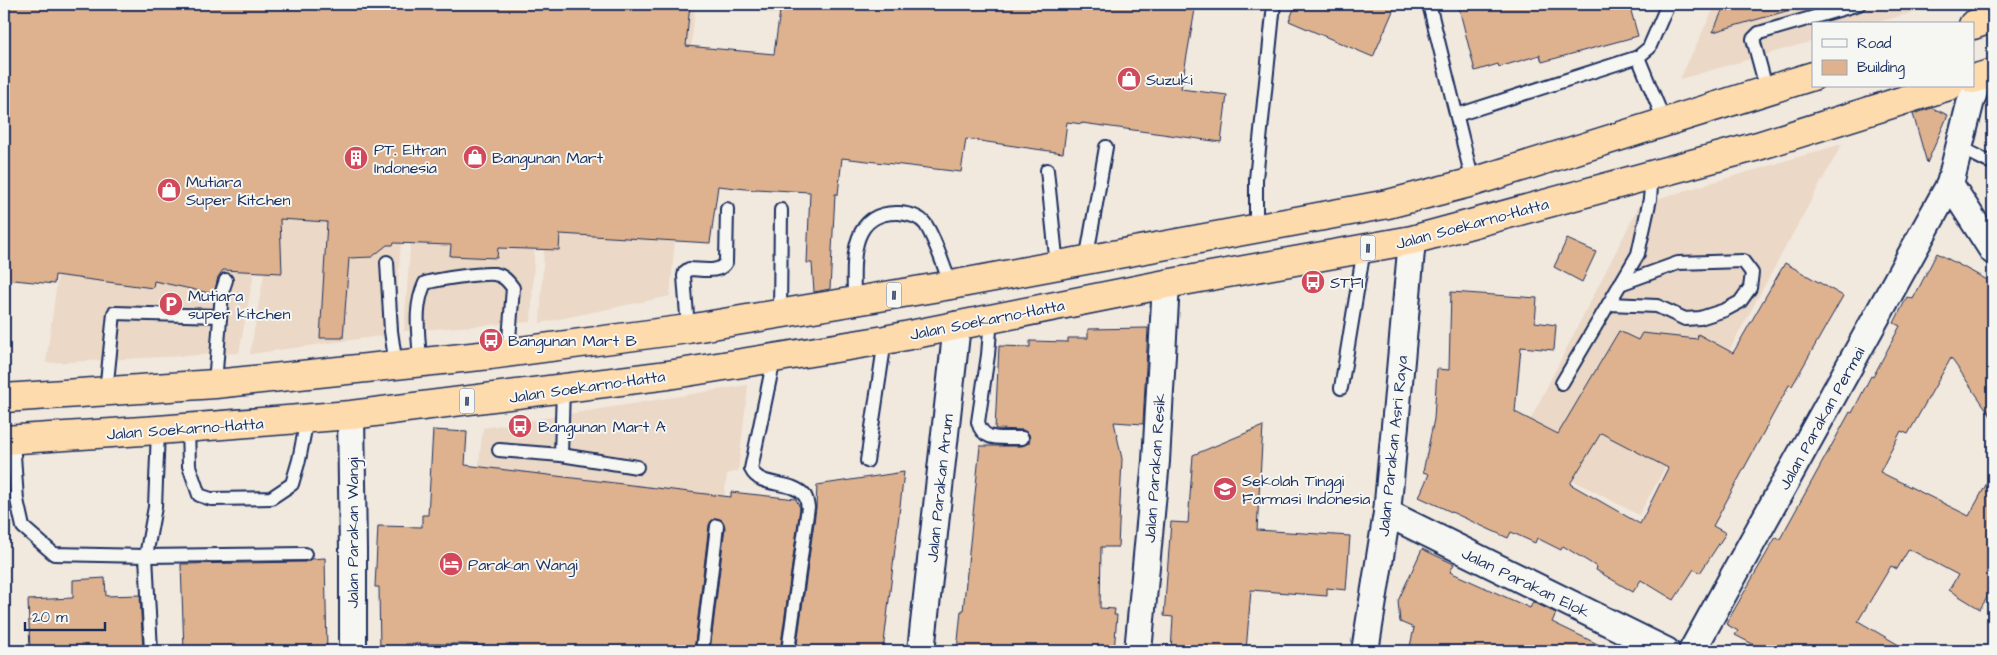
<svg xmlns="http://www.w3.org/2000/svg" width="1997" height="655" font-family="'Architects Daughter',sans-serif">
	<rect width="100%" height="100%" fill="#f1e8de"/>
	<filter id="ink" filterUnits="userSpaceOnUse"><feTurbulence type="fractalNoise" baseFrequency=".02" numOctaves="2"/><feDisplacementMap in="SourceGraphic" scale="10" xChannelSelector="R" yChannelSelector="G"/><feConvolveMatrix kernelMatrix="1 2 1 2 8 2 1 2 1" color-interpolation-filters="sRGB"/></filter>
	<g filter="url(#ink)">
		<!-- built -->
		<g fill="#ebd8c6">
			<polygon points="95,4 303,4 239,353 46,363"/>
			<polygon points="312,4 419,4 394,334 250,354"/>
			<polygon points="428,4 546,4 531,322 404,331"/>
			<polygon points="557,4 695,4 670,296 540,323"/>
			<polygon points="720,4 870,4 869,30"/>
			<polygon points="1716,4 1941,4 1872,24 1813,24 1813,41 1680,79"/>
			<polygon points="1842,144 1639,515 1515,450 1640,204"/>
			<polygon points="748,385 738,471 727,474 704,651 464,651 462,612 483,428"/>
			<polygon points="4,538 8,651 4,651"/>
		</g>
		<!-- building -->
		<g fill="#deb28e" stroke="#1b2f5e" fill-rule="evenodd">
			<polygon points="4,4 690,4 686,46 774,54 781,4 1196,4 1181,89 1227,95 1221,142 1082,123 1082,124 1067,122 1063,153 966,139 961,172 842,158 838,194 835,194 830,289 814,292 812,263 807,263 810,192 756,189 755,190 718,186 710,243 560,234 559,250 498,248 497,258 450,256 451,245 394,243 393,245 387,245 372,257 349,258 343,338 320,338 327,222 280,219 282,273 223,270 218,277 214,294 154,281 153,288 55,275 54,284 4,279"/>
			<polygon points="1296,4 1396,4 1373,57 1289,21"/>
			<polygon points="1458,4 1629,4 1638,36 1542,62 1540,55 1499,67 1498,64 1475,71"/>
			<polygon points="1725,4 1790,4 1790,10 1713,32"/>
			<polygon points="1932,108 1948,115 1927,163 1913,114"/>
			<polygon points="1567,239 1596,252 1582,282 1554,267"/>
			<polygon points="1937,253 1993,283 1993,419 1951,358 1908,434 1901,431 1880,472 1969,516 1993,472 1993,588 1980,609 1949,590 1958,575 1909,549 1897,569 1891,566 1858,621 1909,651 1766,651 1735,635 1738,631 1726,624 1776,537 1780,539 1850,412 1852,413 1871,376 1873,377 1900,326 1894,323 1907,297 1913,299"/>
			<path d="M1785,263L1843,296L1792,386L1789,385L1713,526L1726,533L1700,573L1694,569L1674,600L1641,580L1633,592L1596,570L1597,567L1563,546L1561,550L1537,538L1535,543L1511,532L1508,538L1419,497L1429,474L1423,472L1434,419L1437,369L1449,370L1451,292L1537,298L1535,322L1556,325L1554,350L1521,347L1515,412L1558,434L1619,331L1638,340L1642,333L1697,339L1698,334L1733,353ZM1601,433L1668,468L1640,524L1570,484Z"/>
			<polygon points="1148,328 1143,424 1114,422 1122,459 1118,547 1101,547 1100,608 1115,609 1114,615 1117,615 1114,651 957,651 961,611 963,611 980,446 1022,446 1029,443 1030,439 1029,434 1023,430 995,429 999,346 1030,347 1030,341 1068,342 1068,338 1088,338 1088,329"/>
			<polygon points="1263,426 1257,530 1350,536 1346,590 1327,588 1327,596 1251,590 1246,651 1171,651 1173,617 1164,616 1171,522 1188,523 1193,455"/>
			<polygon points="433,430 467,432 465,465 731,497 731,492 796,499 800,508 780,651 710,651 725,527 722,520 717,518 711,521 709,525 694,651 494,651 494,648 467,644 406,644 406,651 380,651 379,587 375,587 378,526 422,527 422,515 428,515"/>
			<polygon points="904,472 883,651 796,651 816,508 817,485"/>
			<polygon points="1422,549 1454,564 1450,572 1530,608 1533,602 1556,613 1552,622 1612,651 1409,651 1414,628 1400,622 1398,601"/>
			<polygon points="325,558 327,651 184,651 181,564 305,562 311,559"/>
			<polygon points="105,578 106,596 140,595 143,651 30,651 28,600 73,598 73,580"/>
		</g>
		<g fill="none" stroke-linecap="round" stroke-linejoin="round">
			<!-- service casing -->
			<g stroke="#1b2f5e" stroke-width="16">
				<g id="service">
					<polyline points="1429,4 1473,182"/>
					<polyline points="1638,57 1665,123"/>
					<polyline points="1767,91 1753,39 1759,33 1859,4"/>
					<polyline points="1457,115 1638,57 1649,48 1668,4"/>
					<polyline points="1959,147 1987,161 1993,162"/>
					<polyline points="1047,170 1057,266"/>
					<polyline points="1256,229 1256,179 1274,4"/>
					<polyline points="1086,261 1106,147"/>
					<polyline points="387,262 391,331 396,366"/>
					<path d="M854,301C854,266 847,211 899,213C909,214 920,216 926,225C937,243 943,266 951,285"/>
					<polyline points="1609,304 1657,306 1685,319 1700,318 1725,310 1740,302 1750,288 1752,273 1743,261 1678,263 1620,284"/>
					<polyline points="780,314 781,210"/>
					<path d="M991,318L988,355L978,422C983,443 1003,437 1022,438"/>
					<path d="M688,329L684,276L685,272L689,269C701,269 720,274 726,262L727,209"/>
					<path d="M774,359L751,469C760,489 792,479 805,496C807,499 807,504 808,507L788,651"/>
					<path d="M420,363C419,334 413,309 425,283C440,279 479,273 494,274C503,275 508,281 513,288L508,352"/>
					<polyline points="1562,383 1638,254 1650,199 1652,175"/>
					<polyline points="215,384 222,292 226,280"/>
					<polyline points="563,388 561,455 637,467"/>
					<polyline points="1341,388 1364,249"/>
					<polyline points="106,392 114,313 220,316"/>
					<polyline points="188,427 189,466 199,495 211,499 271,498 292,484 299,460 307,419"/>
					<polyline points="13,440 17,500 23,527 54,554 146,556 305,554"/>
					<polyline points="499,450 561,455"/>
					<polyline points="867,461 885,340"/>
					<polyline points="151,651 146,556 155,507 158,430"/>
					<polyline points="702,651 717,526"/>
				</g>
			</g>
			<!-- minor casing -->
			<g stroke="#1b2f5e" stroke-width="30">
				<g id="minor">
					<polyline points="1950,184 1993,251"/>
					<polyline points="351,415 353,550 353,651"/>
					<polyline points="1387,513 1666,651"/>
					<polyline points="921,651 957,325"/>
					<polyline points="1138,651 1156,461 1166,284"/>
					<polyline points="1365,651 1387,513 1412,240"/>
					<polyline points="1692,651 1950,184 1970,104 1979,77"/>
				</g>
			</g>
			<!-- trunk casing -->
			<g stroke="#1b2f5e" stroke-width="31">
				<g id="trunk">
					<polyline points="1973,25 1993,18"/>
					<polyline points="1973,79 1993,73"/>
					<polyline points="4,398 215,384 490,355 688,329 951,285 1388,204 1473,182 1813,76"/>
					<polyline points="4,440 158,430 351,415 668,375 885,340 1166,284 1412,240 1758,146 1949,86"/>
				</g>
			</g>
			<!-- service -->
			<use href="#service" stroke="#f6f6f2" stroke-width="12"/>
			<!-- minor -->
			<use href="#minor" stroke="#f6f6f2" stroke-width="26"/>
			<!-- trunk -->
			<use href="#trunk" stroke="#fedbac" stroke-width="28"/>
		</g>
	</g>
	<!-- icons -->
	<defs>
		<g id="shop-disc" transform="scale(1.25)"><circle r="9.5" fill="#d1495b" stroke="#f6f6f2"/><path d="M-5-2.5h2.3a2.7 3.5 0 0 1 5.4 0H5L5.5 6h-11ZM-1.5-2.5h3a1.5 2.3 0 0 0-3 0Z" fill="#fff"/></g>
		<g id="building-disc" transform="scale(1.25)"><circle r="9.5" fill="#d1495b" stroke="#f6f6f2"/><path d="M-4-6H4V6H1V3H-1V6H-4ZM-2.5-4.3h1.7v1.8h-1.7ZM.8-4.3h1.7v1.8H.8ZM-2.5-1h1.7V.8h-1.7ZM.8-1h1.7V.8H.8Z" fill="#fff"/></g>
		<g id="bus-disc" transform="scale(1.25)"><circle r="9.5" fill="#d1495b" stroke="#f6f6f2"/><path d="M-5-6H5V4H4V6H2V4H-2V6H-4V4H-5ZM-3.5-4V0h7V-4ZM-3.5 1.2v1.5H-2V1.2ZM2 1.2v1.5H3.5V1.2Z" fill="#fff"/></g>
		<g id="parking-disc" transform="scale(1.25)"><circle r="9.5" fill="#d1495b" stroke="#f6f6f2"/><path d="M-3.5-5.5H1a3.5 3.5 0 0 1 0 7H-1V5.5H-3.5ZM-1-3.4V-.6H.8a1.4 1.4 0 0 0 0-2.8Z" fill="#fff"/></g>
		<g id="university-disc" transform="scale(1.25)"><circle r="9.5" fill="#d1495b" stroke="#f6f6f2"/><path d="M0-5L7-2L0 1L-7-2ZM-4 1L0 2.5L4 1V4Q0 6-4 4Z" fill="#fff"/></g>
		<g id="hotel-disc" transform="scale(1.25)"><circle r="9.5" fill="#d1495b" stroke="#f6f6f2"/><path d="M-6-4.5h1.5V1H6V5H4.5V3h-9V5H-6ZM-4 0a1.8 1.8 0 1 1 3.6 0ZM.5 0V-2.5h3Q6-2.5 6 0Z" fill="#fff"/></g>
	</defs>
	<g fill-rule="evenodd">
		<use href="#shop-disc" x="1129" y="79"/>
		<use href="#shop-disc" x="475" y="157"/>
		<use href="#building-disc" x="356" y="158"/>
		<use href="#shop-disc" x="169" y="190"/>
		<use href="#bus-disc" x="1313" y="282"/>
		<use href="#parking-disc" x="171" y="304"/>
		<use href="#bus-disc" x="491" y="340"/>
		<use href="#bus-disc" x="520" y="426"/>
		<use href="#university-disc" x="1225" y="489"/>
		<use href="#hotel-disc" x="451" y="564"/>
	</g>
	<g text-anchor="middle" stroke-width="4" stroke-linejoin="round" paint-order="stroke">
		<!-- shield labels -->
		<g fill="#f6f6f2" stroke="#5d6b8a" stroke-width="1">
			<rect x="1360.5" y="235.5" width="15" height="25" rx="4"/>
			<rect x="886.5" y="282.5" width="15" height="25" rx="4"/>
			<rect x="459.5" y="388.5" width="15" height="25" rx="4"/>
		</g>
		<g font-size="15" font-weight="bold" fill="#1b2f5e">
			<text x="1368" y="253">11</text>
			<text x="894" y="300">11</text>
			<text x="467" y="406">11</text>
		</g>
		<!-- poi labels -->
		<g font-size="16" fill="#1b2f5e" stroke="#f6f6f2" text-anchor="start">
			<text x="1146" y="85">Suzuki</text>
			<text x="374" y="155">PT. Eltran<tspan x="374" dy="18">Indonesia</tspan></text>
			<text x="492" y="163">Bangunan Mart</text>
			<text x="186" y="187">Mutiara<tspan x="186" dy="18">Super Kitchen</tspan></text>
			<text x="1330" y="288">STFI</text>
			<text x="188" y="301">Mutiara<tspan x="188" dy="18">super kitchen</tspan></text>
			<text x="508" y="346">Bangunan Mart B</text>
			<text x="538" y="432">Bangunan Mart A</text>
			<text x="1242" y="486">Sekolah Tinggi<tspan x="1242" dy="18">Farmasi Indonesia</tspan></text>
			<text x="468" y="570">Parakan Wangi</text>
		</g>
		<!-- street labels -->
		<g font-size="16" fill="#1b2f5e" stroke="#f6f6f2">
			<text transform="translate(1472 223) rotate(-15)" y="6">Jalan Soekarno-Hatta</text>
			<text transform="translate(987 319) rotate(-11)" y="6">Jalan Soekarno-Hatta</text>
			<text transform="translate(587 386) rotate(-8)" y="6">Jalan Soekarno-Hatta</text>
			<text transform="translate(1821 418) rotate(-61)" y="6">Jalan Parakan Permai</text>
			<text transform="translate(185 428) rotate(-4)" y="6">Jalan Soekarno-Hatta</text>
			<text transform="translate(1392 446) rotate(-84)" y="6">Jalan Parakan Asri Raya</text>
			<text transform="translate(1154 468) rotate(-86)" y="6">Jalan Parakan Resik</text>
			<text transform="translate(939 488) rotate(-84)" y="6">Jalan Parakan Arum</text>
			<text transform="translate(352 533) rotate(-90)" y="6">Jalan Parakan Wangi</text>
			<text transform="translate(1526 582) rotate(26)" y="6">Jalan Parakan Elok</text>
		</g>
	</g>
	<!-- margin -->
	<rect width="1997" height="655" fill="none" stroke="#f6f6f2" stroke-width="20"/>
	<rect x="10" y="10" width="1977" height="635" fill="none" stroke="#1b2f5e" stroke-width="2" filter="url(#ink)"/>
	<!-- legend -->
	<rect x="1812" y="22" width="162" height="65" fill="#f6f6f2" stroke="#9ea6b7"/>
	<rect x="1822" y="39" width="25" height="8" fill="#f6f6f2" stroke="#9ea6b7"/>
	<text x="1857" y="48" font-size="15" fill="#1b2f5e">Road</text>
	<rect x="1822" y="60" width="25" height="15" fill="#deb28e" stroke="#9ea6b7"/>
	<text x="1857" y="72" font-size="15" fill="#1b2f5e">Building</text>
	<!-- scale -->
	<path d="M25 622v8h80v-8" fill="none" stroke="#1b2f5e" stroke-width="2.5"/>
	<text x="32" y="622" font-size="15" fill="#1b2f5e" stroke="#f6f6f2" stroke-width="4" paint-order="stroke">20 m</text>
</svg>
